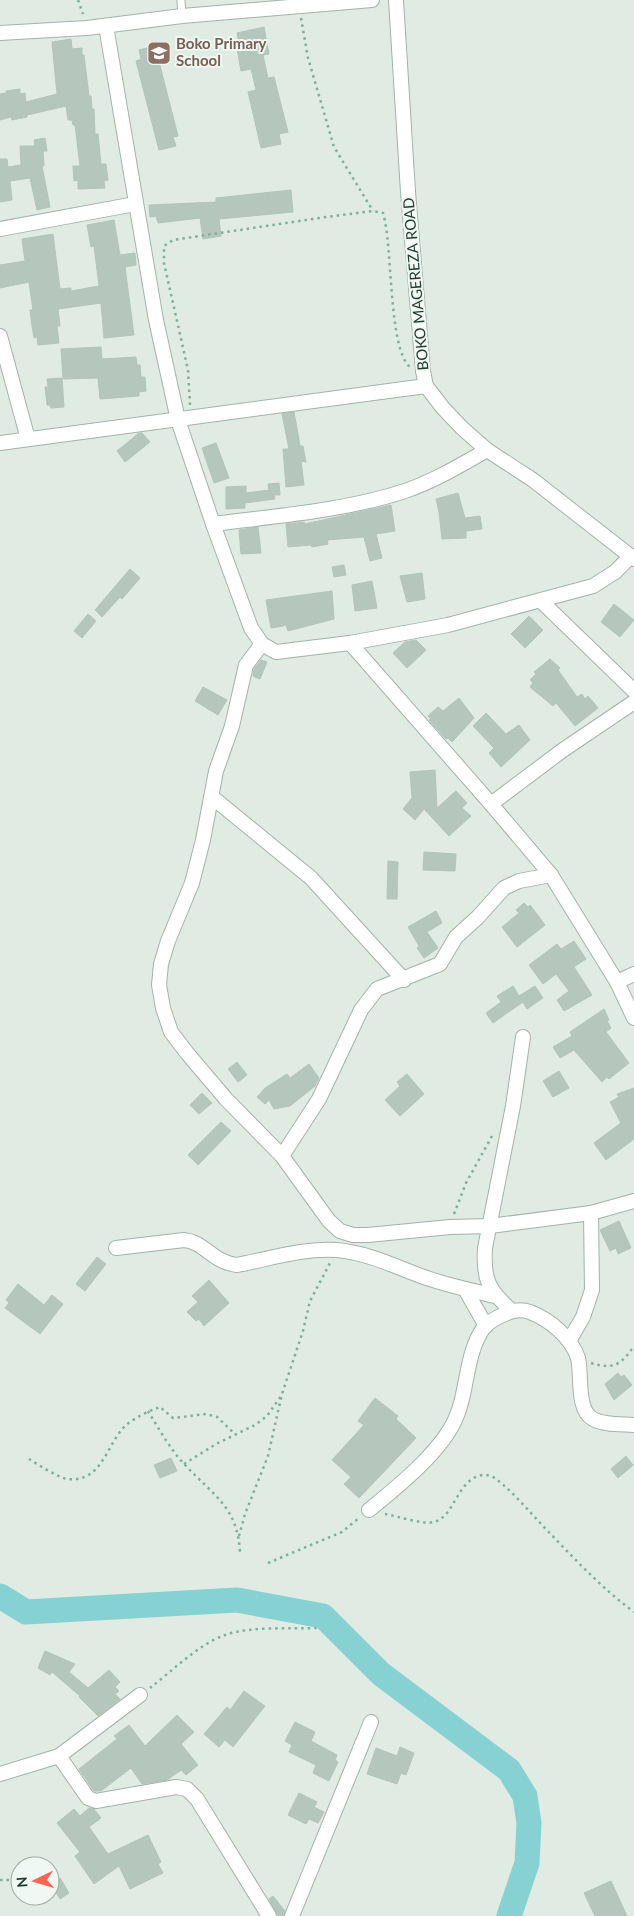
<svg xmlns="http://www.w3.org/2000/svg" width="634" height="1916" font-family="Lato,sans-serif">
	<rect width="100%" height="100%" fill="#e0ebe4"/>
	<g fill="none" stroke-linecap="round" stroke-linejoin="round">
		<!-- river -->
		<polyline stroke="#86d1d1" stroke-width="25" points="0,1596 26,1612 237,1600 323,1616 381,1674 509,1770 525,1796 529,1823 527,1863 509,1916"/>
	</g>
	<!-- building -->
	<g fill="#b5c6bd" stroke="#b2c5ba">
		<polygon points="264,27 269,54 263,55 268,78 274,77 288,132 279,134 281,144 261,148 248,92 256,90 251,69 241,71 237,48 240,48 237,33"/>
		<polygon points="71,39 72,49 82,48 82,55 84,55 89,96 91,96 92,109 94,109 95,134 98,134 101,164 106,164 108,180 104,181 105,188 78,189 78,180 74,181 73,166 80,166 75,125 73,125 72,120 68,120 66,106 27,115 27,117 12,120 11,117 0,120 0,94 6,93 6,91 20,89 20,94 25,93 26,102 57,94 52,42"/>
		<polygon points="155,46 178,136 173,137 176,146 159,150 136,61 141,59 139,50"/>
		<polygon points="45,138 47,151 43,151 44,166 42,166 50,207 37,210 30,178 10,181 12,200 0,202 0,159 7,159 8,167 21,165 20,146 35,146 34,140"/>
		<polygon points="291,190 293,212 219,219 221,236 203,239 200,218 158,223 156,216 150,217 149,205 216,202 216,198"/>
		<polygon points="114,220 120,255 135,253 136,265 125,267 134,335 104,338 101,303 58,309 60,326 57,326 59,343 38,345 37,337 34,338 32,326 30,310 33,310 29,282 0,288 0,265 25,261 22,239 53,234 60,289 71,288 71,291 99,286 94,246 91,247 87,225"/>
		<polygon points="101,347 102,359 136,357 137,365 140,365 141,377 145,377 146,391 139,392 139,396 100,399 98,378 63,379 61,349"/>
		<polygon points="62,378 64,407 51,408 50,405 47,405 45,387 48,387 47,379"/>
		<polygon points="294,412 300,446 303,446 306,462 301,461 304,485 286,487 283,449 289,449 282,414"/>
		<polygon points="139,433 142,433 150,442 125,462 117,451"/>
		<polygon points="216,443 229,478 214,483 202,448"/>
		<polygon points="279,483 280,495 274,495 275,499 245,503 245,508 226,509 226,487 246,486 246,493 269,490 268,484"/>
		<polygon points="458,493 465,518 480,516 482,529 466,531 466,538 442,539 439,512 436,499"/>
		<polygon points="391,505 395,531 376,534 382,558 370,561 364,537 327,540 328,544 312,547 311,545 288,547 286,524 304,522 305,524"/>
		<polygon points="258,527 261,553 241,554 239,530"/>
		<polygon points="344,565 346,575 334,577 332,567"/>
		<polygon points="130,569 140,578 122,599 120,597 102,617 95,610"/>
		<polygon points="422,573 425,599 407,602 400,576"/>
		<polygon points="372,581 377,608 355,611 352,585"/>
		<polygon points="332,591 334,619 288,631 285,623 284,626 271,628 266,600"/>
		<polygon points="614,604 634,620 620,637 601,622"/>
		<polygon points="88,614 96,621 82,638 74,631"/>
		<polygon points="529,616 543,630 525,648 511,634"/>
		<polygon points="416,640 426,650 407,668 393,653 405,642"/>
		<polygon points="550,659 560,668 558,670 577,697 582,694 585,699 588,696 598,708 575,726 556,703 553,706 530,687 533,683 530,680 536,674 534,672"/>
		<polygon points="261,660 267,662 260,679 253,676 254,669"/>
		<polygon points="203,687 227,700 218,715 195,701"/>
		<polygon points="459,698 474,718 452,742 448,738 446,739 429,720 431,719 428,716 438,707 443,711"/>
		<polygon points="486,713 506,734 519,725 530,740 501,767 489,753 494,748 473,726"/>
		<polygon points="435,770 437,808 456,791 467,803 462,808 471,816 449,836 424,809 415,820 403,809 412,798 410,772"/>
		<polygon points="424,852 456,854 455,871 423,870"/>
		<polygon points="388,861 398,862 397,899 387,899"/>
		<polygon points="524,903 528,907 530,905 545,925 517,947 502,927 519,913 516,910"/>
		<polygon points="436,911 442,923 427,932 438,948 424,958 417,948 419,946 408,927"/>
		<polygon points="574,941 586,959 574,967 592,995 564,1011 557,1000 569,991 556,974 543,984 529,965 557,944 561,949"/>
		<polygon points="513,986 519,996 535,986 543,998 527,1009 523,1002 493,1023 486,1013 501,1002 497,996"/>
		<polygon points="604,1009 609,1020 607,1021 611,1028 606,1032 629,1063 609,1079 607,1077 602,1082 574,1050 560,1058 553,1047 572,1036 570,1032"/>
		<polygon points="237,1062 247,1075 238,1082 228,1069"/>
		<polygon points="309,1064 319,1078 315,1086 290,1106 274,1109 269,1100 265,1104 257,1097 265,1088 287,1074 290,1078"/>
		<polygon points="559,1071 569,1088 553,1097 543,1081"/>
		<polygon points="407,1074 424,1094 400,1116 385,1100 400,1086 397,1082"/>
		<polygon points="634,1088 634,1139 606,1160 594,1143 621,1123 610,1102 619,1097 617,1094"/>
		<polygon points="202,1093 212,1103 199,1114 190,1105"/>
		<polygon points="221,1122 231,1131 198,1165 188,1155"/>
		<polygon points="619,1221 631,1248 618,1254 616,1248 610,1251 600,1230"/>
		<polygon points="97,1257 106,1264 85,1291 76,1284"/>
		<polygon points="209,1280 229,1303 204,1326 199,1319 196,1321 187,1312 198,1302 192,1296"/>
		<polygon points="18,1284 44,1305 52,1295 63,1304 40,1334 5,1308 9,1303 6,1300"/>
		<polygon points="618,1373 621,1377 624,1375 632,1385 614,1400 605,1384"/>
		<polygon points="375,1398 398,1416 396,1419 416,1438 359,1498 344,1484 351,1477 332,1460 364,1425 358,1421"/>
		<polygon points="626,1456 633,1465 618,1478 611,1469"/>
		<polygon points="171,1458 177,1471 160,1478 154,1465"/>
		<polygon points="45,1651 75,1664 69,1672 88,1688 109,1670 120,1682 115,1687 119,1691 115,1694 120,1699 98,1716 79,1697 80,1696 52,1672 50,1675 38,1668"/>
		<polygon points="244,1691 265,1706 233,1747 225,1740 219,1747 204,1734 227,1707 230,1710"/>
		<polygon points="177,1715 194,1732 181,1744 198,1765 186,1775 181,1770 167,1780 142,1784 131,1768 101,1791 94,1791 79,1769 117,1739 114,1736 129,1725 145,1746"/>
		<polygon points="295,1722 315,1732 311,1741 337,1755 335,1760 338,1762 329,1781 313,1773 316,1765 289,1752 292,1745 285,1741"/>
		<polygon points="400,1747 414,1753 406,1775 401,1773 397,1784 367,1774 376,1748 397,1756"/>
		<polygon points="299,1793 317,1802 314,1807 324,1812 318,1823 309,1819 306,1824 288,1815"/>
		<polygon points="89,1808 94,1809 101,1818 89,1827 108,1854 148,1835 161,1862 158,1864 163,1873 130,1889 119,1866 94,1884 75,1856 80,1852 57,1823 74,1809 80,1816"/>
		<polygon points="60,1878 69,1893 60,1899 51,1884"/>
		<polygon points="611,1881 627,1916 595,1916 584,1893"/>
		<polygon points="273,1896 285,1911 283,1916 278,1916 269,1899"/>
	</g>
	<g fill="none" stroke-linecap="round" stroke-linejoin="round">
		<!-- service casing -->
		<g stroke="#a3b3aa" stroke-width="9">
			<polyline id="service" points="181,0 182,16"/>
		</g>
		<!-- minor casing -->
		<g stroke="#a3b3aa" stroke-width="16">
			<g id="minor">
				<polyline points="396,0 408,192 423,371 426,386 443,408 462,428 487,450 533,480 634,559"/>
				<polyline points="106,26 156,320 178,420 213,524 251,628 262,644 276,652 350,643 448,625 593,586 615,572 631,556"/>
				<polyline points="0,33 87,28 182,16 372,0"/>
				<polyline points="0,229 135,204"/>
				<polyline points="0,336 28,439"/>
				<polyline points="0,443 426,386"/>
				<path d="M213,524C276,516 344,511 405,491C434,481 461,465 487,450"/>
				<polyline points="542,602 634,691"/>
				<polyline points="350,643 491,804 551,875 617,982 634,1018"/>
				<polyline points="262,644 246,665 232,726 216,771 203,840 192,883 168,941 161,964 159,985 163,1008 171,1032 187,1053 226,1099 282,1156 329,1221 340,1231 353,1235 368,1235 450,1227 490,1226 591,1213 634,1201"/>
				<polyline points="212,797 311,878 404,980"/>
				<polyline points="491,804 563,750 634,702"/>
				<polyline points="617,982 634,974"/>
				<polyline points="282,1156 319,1099 361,1010 377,989 440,964 456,937 478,917 504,888 519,881 551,875"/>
				<path d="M116,1248L184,1240C205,1242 212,1262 237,1265C269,1259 303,1248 336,1250C365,1252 394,1266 421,1276C445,1285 470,1290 495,1296"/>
				<polyline points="465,1289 486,1326"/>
				<path d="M512,1311C488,1290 483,1279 485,1248L513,1106L523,1037"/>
				<polyline points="569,1341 583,1317 592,1290 591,1213"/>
				<path d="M369,1510C396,1488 437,1455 453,1424C469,1394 464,1353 485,1326C490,1321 498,1317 505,1314C513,1310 521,1309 530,1312C550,1320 571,1337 578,1358C582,1374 576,1410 593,1419C603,1425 622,1424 634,1425"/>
				<polyline points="59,1756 88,1798 96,1801 176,1787 187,1789 197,1799 269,1916"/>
				<polyline points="0,1774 59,1756 140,1695"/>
				<polyline points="292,1916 371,1722"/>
			</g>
		</g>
		<!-- path -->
		<g stroke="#80af99" stroke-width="2.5" stroke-dasharray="2.5 4" stroke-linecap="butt">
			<polyline points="78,0 83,14"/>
			<polyline points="301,18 308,58 334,147 373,211"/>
			<path d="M190,405L188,370L164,263V246L173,240L326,217L373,211L383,213C393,245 388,349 410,367"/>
			<polyline points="454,1214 466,1183 492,1136"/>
			<path d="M591,1363C613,1370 621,1365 634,1346"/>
			<path d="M148,1411C159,1429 170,1449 185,1465C213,1495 238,1507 240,1553"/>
			<path d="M29,1459C39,1465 57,1477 67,1479C103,1483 106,1444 126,1425C136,1417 149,1411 160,1407L173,1418L206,1414L217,1417L235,1434"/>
			<polyline points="184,1464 216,1444 255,1425 267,1416 281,1396"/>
			<path d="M385,1514C397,1516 423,1525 434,1522C454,1517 456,1484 478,1476C484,1474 491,1475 496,1479C513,1492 527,1509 542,1525C571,1555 600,1587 634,1612"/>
			<polyline points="239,1536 245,1514 268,1456 282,1394 303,1331 310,1301 330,1263"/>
			<polyline points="268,1563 342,1532 360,1517"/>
			<path d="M150,1688C172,1671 199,1644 225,1635C250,1626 290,1629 317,1628"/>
			<polyline points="0,1880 20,1880"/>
		</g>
		<!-- service -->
		<use href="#service" stroke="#fff" stroke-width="7"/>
		<!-- minor -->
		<use href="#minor" stroke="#fff" stroke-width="14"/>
	</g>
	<!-- icons -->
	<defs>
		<g id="school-square" transform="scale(1.25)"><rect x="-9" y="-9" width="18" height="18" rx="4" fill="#8d6e63" stroke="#f0f8f3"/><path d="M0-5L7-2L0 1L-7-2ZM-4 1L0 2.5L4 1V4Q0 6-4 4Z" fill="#fff"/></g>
	</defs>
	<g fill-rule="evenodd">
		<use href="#school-square" x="159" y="53"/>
	</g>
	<g text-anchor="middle" stroke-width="4" stroke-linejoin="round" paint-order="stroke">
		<!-- education labels -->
		<g font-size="15" font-weight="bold" fill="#785e54" stroke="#f0f8f3" text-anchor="start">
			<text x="176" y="49">Boko Primary<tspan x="176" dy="17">School</tspan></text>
		</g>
		<!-- street labels -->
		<g font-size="15" fill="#203b30" stroke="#f0f8f3">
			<text transform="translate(416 284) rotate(-95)" y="5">BOKO MAGEREZA ROAD</text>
		</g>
	</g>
	<!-- north arrow -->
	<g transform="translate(35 1881) rotate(265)"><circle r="24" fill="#f0f8f3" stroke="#9daca5"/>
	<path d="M0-4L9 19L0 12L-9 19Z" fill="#f46555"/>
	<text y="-8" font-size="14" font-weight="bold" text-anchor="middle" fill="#203b30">N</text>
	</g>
</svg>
